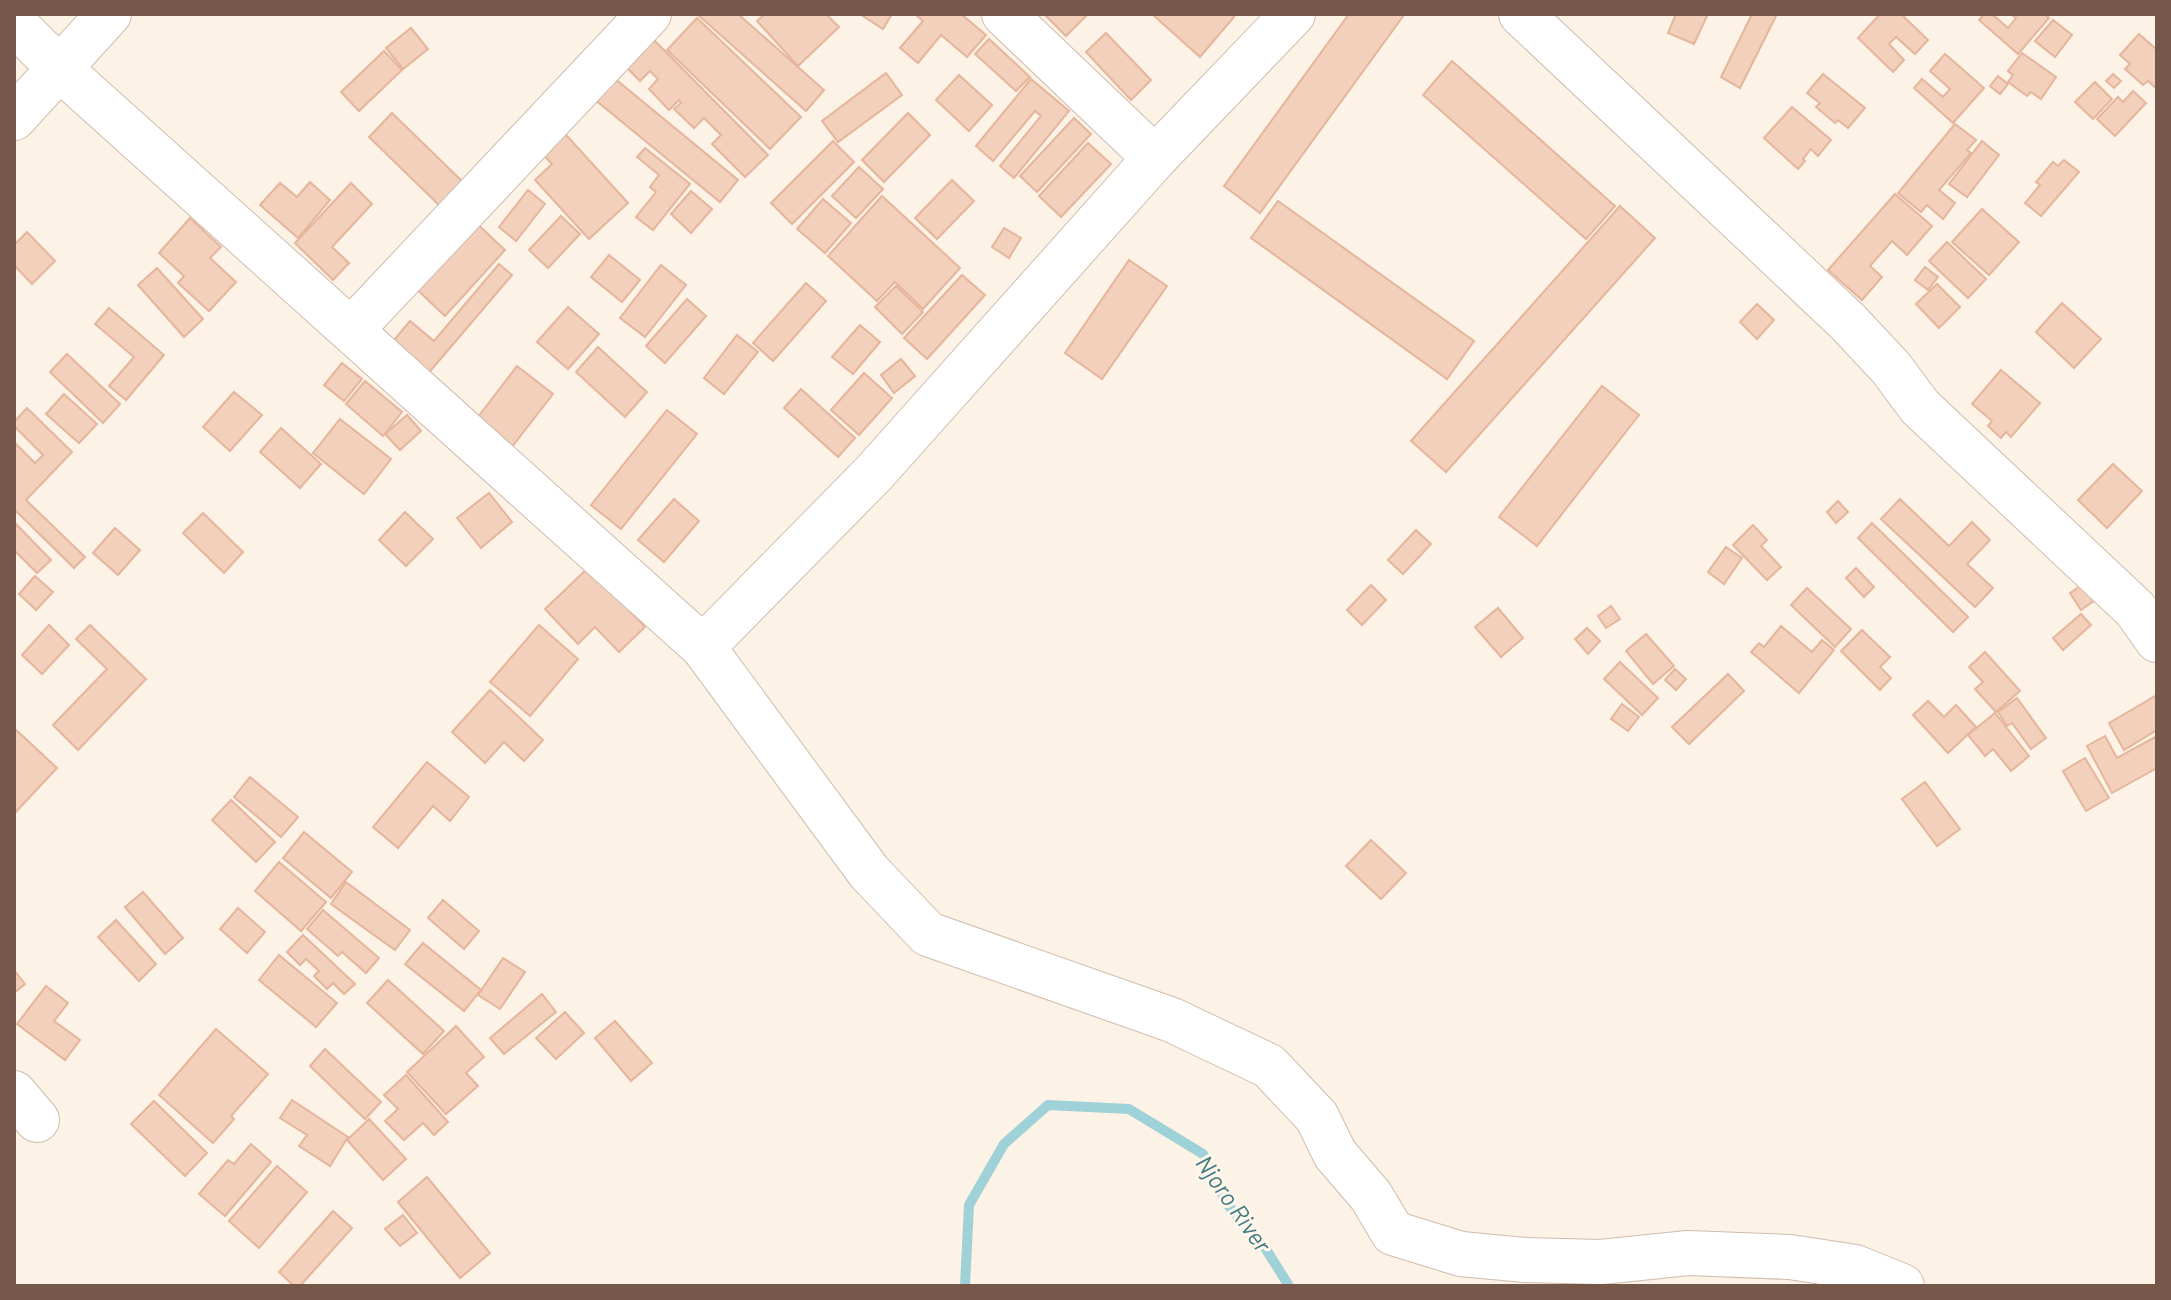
<svg xmlns="http://www.w3.org/2000/svg" width="2171" height="1300" font-family="Barlow,sans-serif">
	<rect width="100%" height="100%" fill="#fcf2e5"/>
	<g fill="none" stroke-linecap="round" stroke-linejoin="round">
		<!-- stream -->
		<polyline stroke="#9fd1d8" stroke-width="10" points="965,1286 969,1205 1004,1144 1048,1105 1129,1109 1203,1154 1227,1204 1264,1246 1289,1286"/>
	</g>
	<!-- building -->
	<g fill="#f2d0bc" stroke="#e5b59c" stroke-width="2">
		<polygon points="697,14 738,14 824,90 806,111"/>
		<polygon points="765,14 826,14 839,27 798,66 757,21"/>
		<polygon points="860,14 892,14 883,29"/>
		<polygon points="915,14 961,14 986,35 967,57 941,35 918,63 900,48 923,21"/>
		<polygon points="1044,14 1088,14 1066,36"/>
		<polygon points="1152,14 1230,14 1234,17 1200,57"/>
		<polygon points="1349,14 1404,15 1260,213 1224,186"/>
		<polygon points="1676,14 1708,14 1694,44 1668,33"/>
		<polygon points="1752,14 1777,14 1740,88 1721,77"/>
		<polygon points="1880,14 1901,14 1928,40 1915,54 1896,37 1889,44 1904,60 1893,72 1858,38"/>
		<polygon points="1984,14 1992,14 2008,28 2016,18 2011,14 2044,14 2049,18 2018,54 1979,20"/>
		<polygon points="697,18 801,117 770,149 667,50"/>
		<polygon points="2053,20 2072,35 2055,57 2035,41"/>
		<polygon points="411,28 428,49 403,69 386,48"/>
		<polygon points="643,29 768,155 745,177 712,144 721,135 704,118 694,128 674,109 681,103 679,100 669,110 649,89 658,79 650,71 640,81 620,61"/>
		<polygon points="1106,33 1151,80 1131,100 1086,52"/>
		<polygon points="2139,34 2157,50 2157,89 2148,81 2143,85 2125,69 2130,64 2120,55"/>
		<polygon points="989,39 1030,77 1016,91 975,54"/>
		<polygon points="384,51 402,70 359,111 341,92"/>
		<polygon points="2022,53 2056,77 2041,99 2031,92 2027,96 2008,82 2013,75 2008,71"/>
		<polygon points="1945,54 1984,88 1953,123 1914,88 1922,79 1943,97 1950,89 1930,71"/>
		<polygon points="1452,61 1615,206 1586,239 1423,95"/>
		<polygon points="608,73 738,180 720,202 589,95"/>
		<polygon points="886,73 902,95 838,142 822,121"/>
		<polygon points="1823,74 1865,108 1848,128 1838,120 1835,123 1816,107 1820,103 1807,93"/>
		<polygon points="2113,74 2121,81 2114,88 2106,81"/>
		<polygon points="959,75 992,105 969,131 936,100"/>
		<polygon points="1998,76 2008,84 2000,94 1990,86"/>
		<polygon points="1031,79 1069,111 1014,178 1000,166 1041,116 1035,111 993,161 976,146"/>
		<polygon points="2095,82 2112,99 2093,119 2075,102"/>
		<polygon points="2133,91 2146,103 2115,136 2097,119 2118,97 2123,102"/>
		<polygon points="1792,107 1831,140 1818,156 1811,149 1803,159 1805,161 1798,169 1764,138"/>
		<polygon points="392,113 465,184 442,208 369,137"/>
		<polygon points="908,113 930,135 884,182 862,160"/>
		<polygon points="1074,118 1091,134 1037,192 1020,176"/>
		<polygon points="1955,124 1976,140 1967,150 1971,153 1939,190 1955,203 1943,219 1927,205 1921,212 1898,193"/>
		<polygon points="558,126 628,203 589,239 535,180 552,164 535,146"/>
		<polygon points="833,141 854,162 792,224 771,203"/>
		<polygon points="1982,141 1999,155 1967,197 1949,184"/>
		<polygon points="1088,143 1111,164 1061,217 1039,196"/>
		<polygon points="645,148 690,184 653,230 636,217 656,192 650,187 659,175 637,157"/>
		<polygon points="2064,160 2079,172 2041,216 2025,203 2040,185 2036,182 2053,162 2058,166"/>
		<polygon points="859,167 883,189 856,218 832,196"/>
		<polygon points="952,180 974,201 937,239 915,218"/>
		<polygon points="310,182 330,200 298,238 260,205 280,183 297,197"/>
		<polygon points="351,183 372,204 332,247 349,263 333,280 295,243"/>
		<polygon points="528,190 545,204 516,241 499,227"/>
		<polygon points="691,191 712,209 691,233 671,214"/>
		<polygon points="1895,194 1932,226 1907,255 1892,241 1870,266 1882,277 1862,300 1828,270"/>
		<polygon points="882,196 960,268 923,309 895,282 877,301 828,256"/>
		<polygon points="823,199 851,223 825,253 797,229"/>
		<polygon points="1278,201 1474,341 1447,379 1251,238"/>
		<polygon points="1620,206 1655,238 1446,472 1411,441"/>
		<polygon points="1982,209 2019,242 1989,275 1952,242"/>
		<polygon points="561,216 580,234 548,268 529,250"/>
		<polygon points="470,217 505,250 445,316 410,283"/>
		<polygon points="190,218 221,247 210,258 236,282 209,311 178,283 184,276 159,253"/>
		<polygon points="1004,228 1021,238 1009,258 992,247"/>
		<polygon points="27,232 55,261 32,284 14,265 14,245"/>
		<polygon points="1947,242 1986,279 1968,298 1929,261"/>
		<polygon points="609,255 640,280 622,302 591,277"/>
		<polygon points="1129,260 1167,286 1102,379 1065,353"/>
		<polygon points="499,264 512,275 426,376 390,345 410,321 434,341"/>
		<polygon points="661,265 686,285 645,337 620,318"/>
		<polygon points="1925,267 1938,277 1928,290 1915,280"/>
		<polygon points="157,268 203,319 184,337 138,285"/>
		<polygon points="962,275 985,295 927,359 904,338"/>
		<polygon points="806,283 826,301 773,361 753,343"/>
		<polygon points="1937,284 1960,307 1939,328 1916,304"/>
		<polygon points="896,286 923,312 902,334 875,307"/>
		<polygon points="687,299 706,316 665,363 646,346"/>
		<polygon points="2062,303 2101,339 2074,368 2036,332"/>
		<polygon points="1757,304 1774,320 1757,339 1740,322"/>
		<polygon points="568,307 599,334 568,369 537,342"/>
		<polygon points="109,308 164,355 126,400 109,386 134,357 95,324"/>
		<polygon points="860,325 880,342 853,374 832,357"/>
		<polygon points="737,335 758,352 724,394 704,378"/>
		<polygon points="598,347 647,392 625,417 576,372"/>
		<polygon points="67,354 120,404 103,423 50,372"/>
		<polygon points="901,359 915,376 894,393 881,375"/>
		<polygon points="342,363 362,379 344,401 324,385"/>
		<polygon points="517,366 553,394 511,448 475,421"/>
		<polygon points="2001,370 2040,403 2011,437 2006,432 2001,438 1988,426 1992,421 1972,404"/>
		<polygon points="864,373 892,398 859,435 831,410"/>
		<polygon points="365,381 402,412 383,436 346,404"/>
		<polygon points="1602,386 1639,415 1537,546 1499,517"/>
		<polygon points="801,389 855,438 838,457 784,408"/>
		<polygon points="234,392 262,415 230,451 203,427"/>
		<polygon points="64,394 97,424 79,443 46,414"/>
		<polygon points="27,408 72,452 26,500 85,557 74,568 14,509 14,442 35,463 43,455 14,426 14,422"/>
		<polygon points="667,410 697,434 621,529 591,505"/>
		<polygon points="407,415 421,431 400,450 385,434"/>
		<polygon points="340,419 391,459 364,494 313,453"/>
		<polygon points="281,428 321,464 300,488 260,452"/>
		<polygon points="2113,464 2142,491 2107,528 2078,500"/>
		<polygon points="489,493 512,522 481,548 457,518"/>
		<polygon points="674,499 699,521 664,562 638,540"/>
		<polygon points="1900,499 1949,546 1972,522 1990,540 1967,564 1993,588 1975,607 1881,519"/>
		<polygon points="1838,501 1848,512 1836,523 1827,512"/>
		<polygon points="405,512 433,539 406,566 379,540"/>
		<polygon points="203,513 243,552 224,573 183,533"/>
		<polygon points="14,522 51,560 37,573 14,550"/>
		<polygon points="1872,523 1968,617 1953,632 1858,538"/>
		<polygon points="1753,525 1767,540 1761,546 1781,567 1767,580 1733,545"/>
		<polygon points="115,528 140,550 118,575 93,553"/>
		<polygon points="1416,530 1431,544 1403,574 1388,560"/>
		<polygon points="1726,547 1742,558 1724,584 1708,572"/>
		<polygon points="589,567 645,627 619,652 595,627 578,644 545,609"/>
		<polygon points="1856,568 1874,587 1864,597 1846,578"/>
		<polygon points="35,576 53,592 36,610 19,594"/>
		<polygon points="2083,584 2095,600 2081,610 2070,593"/>
		<polygon points="1371,585 1386,600 1362,625 1347,610"/>
		<polygon points="1807,588 1851,629 1835,647 1791,605"/>
		<polygon points="1611,606 1620,619 1606,628 1598,616"/>
		<polygon points="1498,608 1523,638 1501,657 1475,627"/>
		<polygon points="2081,614 2091,625 2063,650 2053,638"/>
		<polygon points="49,625 69,645 42,674 22,655"/>
		<polygon points="90,625 146,679 78,750 53,725 107,669 76,639"/>
		<polygon points="539,625 578,659 530,716 490,682"/>
		<polygon points="1781,626 1812,652 1822,640 1834,650 1799,693 1751,652 1759,643 1764,647"/>
		<polygon points="1587,628 1600,641 1588,654 1575,639"/>
		<polygon points="1862,630 1890,657 1880,667 1891,678 1880,690 1841,651"/>
		<polygon points="1646,634 1674,666 1653,684 1626,651"/>
		<polygon points="1985,652 2020,691 1996,712 1975,689 1983,682 1969,667"/>
		<polygon points="1620,662 1658,698 1642,715 1604,679"/>
		<polygon points="1675,669 1686,679 1676,690 1665,680"/>
		<polygon points="1728,674 1744,691 1689,744 1672,727"/>
		<polygon points="490,690 543,740 524,761 504,742 485,763 452,732"/>
		<polygon points="2157,695 2157,730 2124,750 2109,723"/>
		<polygon points="2017,698 2046,738 2031,749 2012,723 2007,726 1998,712"/>
		<polygon points="1928,701 1944,717 1956,705 1976,727 1948,753 1913,715"/>
		<polygon points="1622,704 1639,717 1628,731 1611,719"/>
		<polygon points="1995,713 2029,756 2011,771 1993,749 1985,756 1968,735"/>
		<polygon points="14,728 57,768 14,814"/>
		<polygon points="2105,736 2117,758 2157,736 2157,768 2112,793 2087,746"/>
		<polygon points="2085,758 2109,798 2086,811 2063,771"/>
		<polygon points="427,762 469,797 450,821 433,806 398,848 373,827"/>
		<polygon points="250,777 298,817 281,837 234,797"/>
		<polygon points="1925,782 1960,829 1937,846 1902,799"/>
		<polygon points="231,800 275,842 256,862 212,820"/>
		<polygon points="304,832 352,872 331,898 283,858"/>
		<polygon points="1371,840 1406,873 1381,899 1346,866"/>
		<polygon points="279,862 326,902 301,931 255,891"/>
		<polygon points="346,882 410,930 395,950 331,904"/>
		<polygon points="143,892 183,938 165,954 125,907"/>
		<polygon points="443,900 479,931 464,949 428,918"/>
		<polygon points="238,908 265,932 247,953 220,929"/>
		<polygon points="323,910 379,958 366,973 342,952 338,956 307,929"/>
		<polygon points="116,920 156,964 139,981 98,937"/>
		<polygon points="303,935 355,984 344,994 333,983 327,989 314,976 319,971 306,959 300,965 287,952"/>
		<polygon points="423,943 481,990 464,1011 405,964"/>
		<polygon points="279,955 337,1003 316,1027 259,980"/>
		<polygon points="503,958 525,972 500,1009 478,995"/>
		<polygon points="14,970 25,984 14,993"/>
		<polygon points="388,980 444,1031 423,1054 367,1003"/>
		<polygon points="46,986 68,1003 54,1021 80,1040 65,1060 17,1024"/>
		<polygon points="542,994 556,1012 504,1054 490,1038"/>
		<polygon points="565,1012 584,1033 556,1059 536,1038"/>
		<polygon points="615,1021 652,1063 631,1081 595,1038"/>
		<polygon points="456,1026 484,1057 466,1073 478,1086 446,1114 407,1072"/>
		<polygon points="216,1029 268,1074 231,1116 234,1119 213,1143 159,1095"/>
		<polygon points="325,1049 381,1102 365,1119 310,1066"/>
		<polygon points="406,1075 448,1122 434,1135 423,1123 404,1140 385,1121 398,1109 384,1095"/>
		<polygon points="292,1100 348,1137 330,1166 299,1146 307,1135 280,1118"/>
		<polygon points="154,1101 207,1153 185,1176 131,1124"/>
		<polygon points="369,1119 406,1159 383,1180 347,1140"/>
		<polygon points="251,1144 271,1162 225,1216 199,1194 228,1160 234,1164"/>
		<polygon points="277,1166 307,1192 259,1248 229,1221"/>
		<polygon points="427,1177 490,1253 460,1278 398,1202"/>
		<polygon points="333,1211 352,1228 300,1286 294,1286 279,1272"/>
		<polygon points="403,1215 417,1233 400,1246 385,1229"/>
	</g>
	<g fill="none" stroke-linecap="round" stroke-linejoin="round">
		<!-- minor casing -->
		<g stroke="#d0bcae" stroke-width="46">
			<g id="minor">
				<polyline points="1521,14 1848,322 1891,368 1920,407 2135,609 2157,640"/>
				<polyline points="14,23 59,68 703,647 869,872 928,934 1172,1020 1269,1066 1317,1117 1335,1154 1371,1196 1393,1233 1461,1254 1526,1260 1601,1262 1688,1253 1790,1257 1855,1267 1902,1286"/>
				<polyline points="14,118 109,14"/>
				<polyline points="1155,158 1293,14"/>
				<polyline points="351,330 649,14"/>
				<polyline points="703,647 875,472 1155,158 1004,14"/>
				<polyline points="14,1093 37,1120"/>
			</g>
		</g>
		<!-- minor -->
		<use href="#minor" stroke="#fff" stroke-width="44"/>
	</g>
	<g text-anchor="middle" stroke-width="6" stroke-linejoin="round" paint-order="stroke">
		<!-- water labels -->
		<g font-size="24" font-style="italic" fill="#407a82" stroke="#fff6eb">
			<text transform="translate(1233 1204) rotate(55)" y="8">Njoro River</text>
		</g>
	</g>
	<!-- border -->
	<rect width="2171" height="1300" fill="none" stroke="#76584a" stroke-width="32"/>
</svg>
